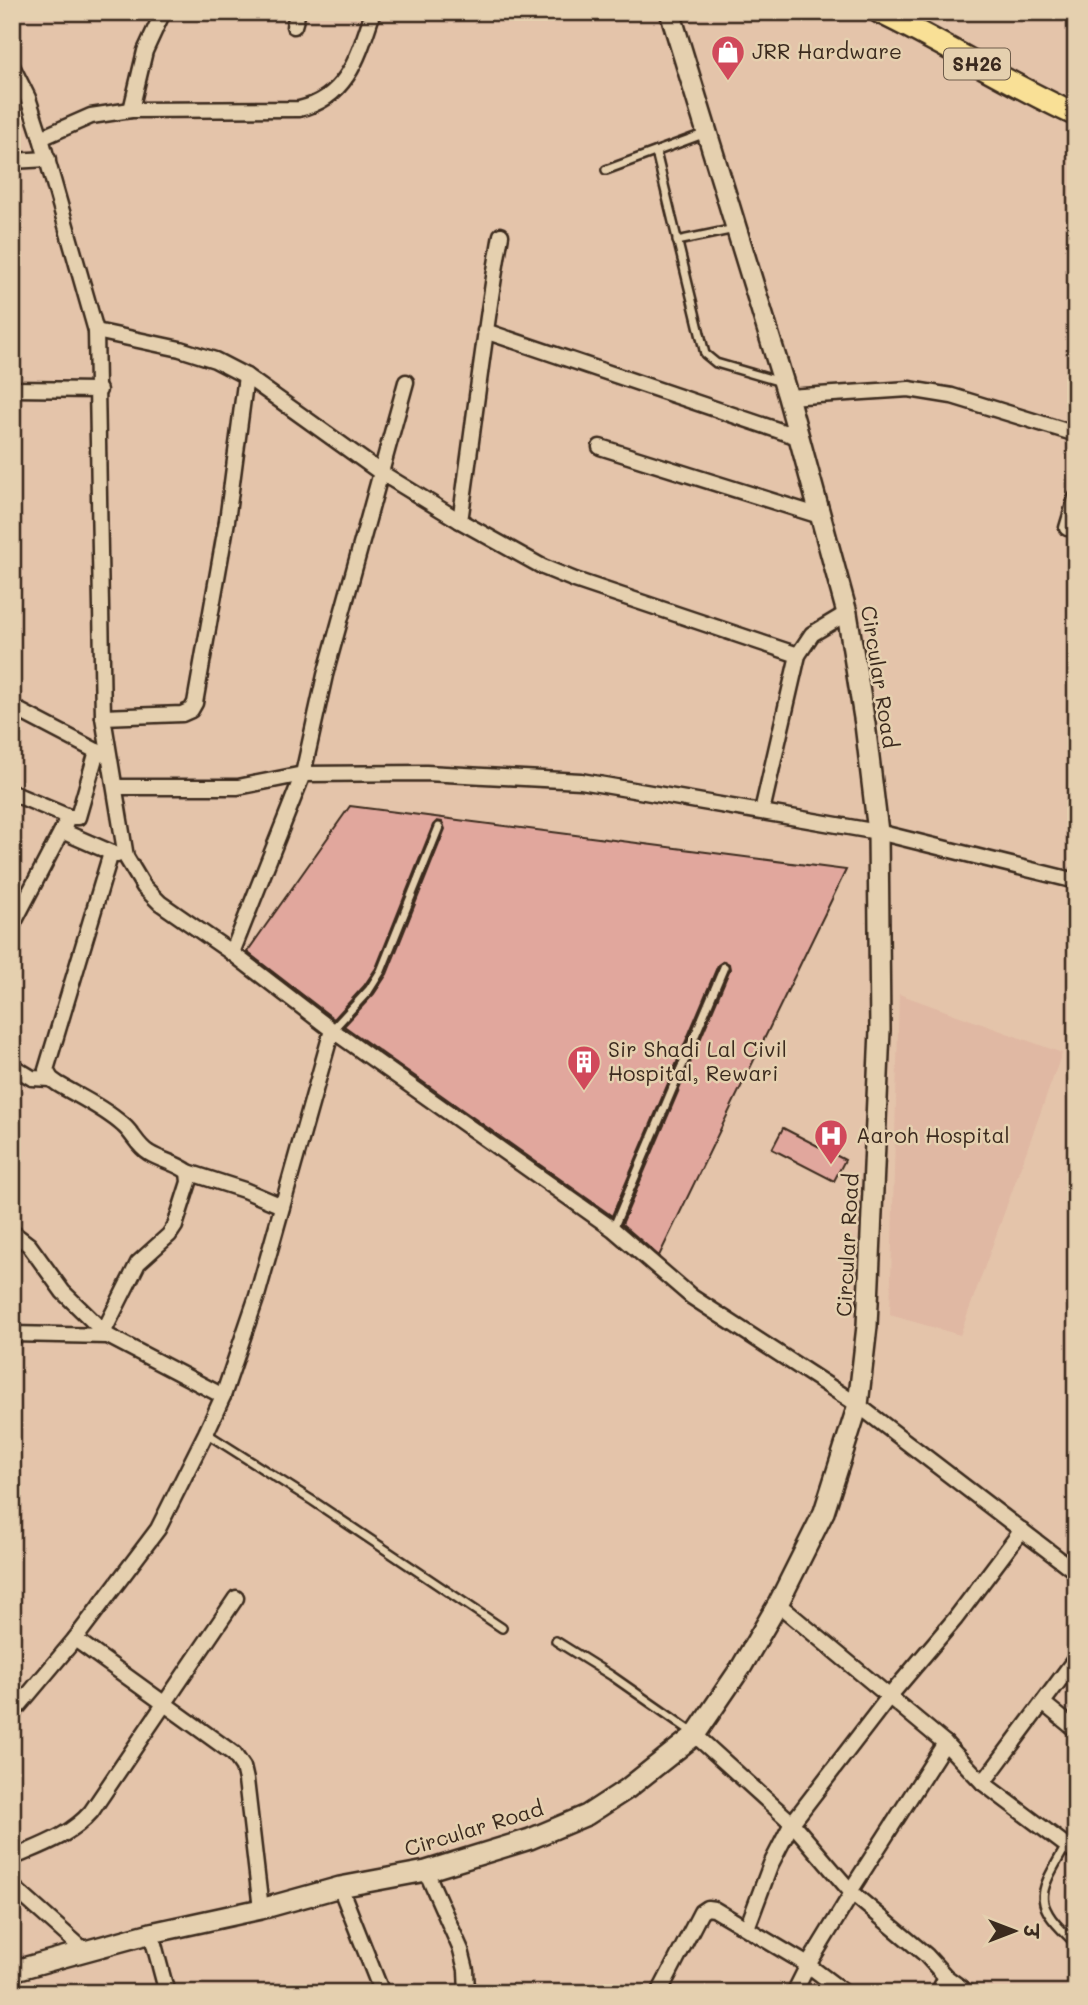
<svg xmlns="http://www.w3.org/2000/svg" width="1088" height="2005" font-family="Mali,'Playpen Sans Deva',sans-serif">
	<rect width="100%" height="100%" fill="#e4c4aa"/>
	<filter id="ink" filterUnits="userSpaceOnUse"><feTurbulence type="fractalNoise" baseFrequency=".0143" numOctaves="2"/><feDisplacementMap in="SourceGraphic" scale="14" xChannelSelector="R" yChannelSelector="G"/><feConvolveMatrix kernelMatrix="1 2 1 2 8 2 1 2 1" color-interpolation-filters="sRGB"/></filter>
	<g filter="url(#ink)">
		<!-- built -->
		<polygon fill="#e0b8a3" points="899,994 1062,1053 960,1335 890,1315"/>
		<!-- building -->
		<g fill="#e1a79d" stroke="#3b2a1e" stroke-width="2">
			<polygon points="350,806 846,870 659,1256 622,1224 730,969 729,964 724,961 718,965 612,1216 344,1026 374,994 387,974 445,829 442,822 437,821 433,825 376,968 364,986 334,1019 247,952"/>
			<polygon points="783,1128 845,1160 834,1181 772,1149"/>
		</g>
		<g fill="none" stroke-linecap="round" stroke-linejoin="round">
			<!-- service casing -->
			<g stroke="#3b2a1e" stroke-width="12">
				<g id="service">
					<polyline points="656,152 705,354 716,363 781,382"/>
					<polyline points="606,170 706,133"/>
					<polyline points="677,241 735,229"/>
					<polyline points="332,1030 369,990 381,971 439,827"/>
					<polyline points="613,1229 724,967"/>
					<polyline points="206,1433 313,1501 502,1628"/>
					<polyline points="556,1641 612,1676 695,1734"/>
					<path d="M1066,1846C1037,1896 1031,1902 1076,1944"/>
				</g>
			</g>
			<!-- minor casing -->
			<g stroke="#3b2a1e" stroke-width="19">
				<g id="minor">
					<polyline points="294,26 298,12"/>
					<polyline points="12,66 28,98 41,138 96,331 103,717 126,857 144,887 160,903 232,953 332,1030 613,1229 692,1297 858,1405 1076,1572"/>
					<polyline points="131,110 145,51 163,12"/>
					<path d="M41,138L91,116L131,110L299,109C348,98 359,54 373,12"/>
					<polyline points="12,161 48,159"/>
					<polyline points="96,331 180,349 215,360 246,376 380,472 460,521 543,567 575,580 798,655"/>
					<polyline points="485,331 798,437"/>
					<polyline points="12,389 99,390"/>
					<polyline points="788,397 909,389 952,396 1076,434"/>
					<polyline points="600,447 820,516"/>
					<path d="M460,521C474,426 484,330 501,235"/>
					<polyline points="1067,528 1076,498"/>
					<polyline points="12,707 104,755"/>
					<polyline points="103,717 182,714 191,710 195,703 227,521 246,376"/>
					<polyline points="115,787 238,787 303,774 426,773 581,781 878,832 1076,881"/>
					<polyline points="12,793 69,817 78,817 97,751"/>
					<polyline points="762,811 798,655 812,634 847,613"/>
					<polyline points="62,831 117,855"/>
					<polyline points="12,926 69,817"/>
					<polyline points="232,953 303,774 325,675 406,382"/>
					<polyline points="12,1066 32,1078 51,1079"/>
					<polyline points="188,1172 244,1190 282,1206"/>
					<polyline points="12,1232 29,1245 63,1292 108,1336"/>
					<path d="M104,1331L138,1263L169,1235L175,1226L189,1182L188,1172C177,1163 162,1161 149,1153C137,1146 133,1133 123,1125C104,1108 80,1097 58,1084L51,1079L46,1070L111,853"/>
					<polyline points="12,1334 108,1336 223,1396"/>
					<polyline points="778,1604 945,1743 983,1783 1076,1853"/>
					<polyline points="75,1639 234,1754 243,1767 246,1780 261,1909"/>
					<polyline points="1043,1703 1076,1730"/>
					<polyline points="12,1714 75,1639 158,1529 206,1433 223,1396 257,1296 332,1030"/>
					<polyline points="695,1735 792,1823 852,1893 926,1955 946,1977 968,1993"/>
					<polyline points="983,1783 1076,1658"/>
					<path d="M12,1858C42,1845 70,1836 91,1812L236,1598"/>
					<polyline points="426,1871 461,1950 466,1970 467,1993"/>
					<polyline points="12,1886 85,1951"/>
					<polyline points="340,1887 382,1993"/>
					<polyline points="851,1890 945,1743"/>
					<polyline points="747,1928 771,1864 792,1823 888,1698 955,1619 1022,1530"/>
					<polyline points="151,1933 167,1993"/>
					<polyline points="659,1993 701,1912 707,1908 714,1909 808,1965 845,1993"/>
					<polyline points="794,1993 808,1965 852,1893"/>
					<polyline points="938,1993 946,1977"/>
				</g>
			</g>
			<!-- secondary casing -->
			<g stroke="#3b2a1e" stroke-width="24">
				<polyline id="secondary" points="12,1971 151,1933 261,1909 340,1887 426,1871 530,1839 587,1815 627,1789 695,1735 742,1666 778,1604 824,1512 858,1405 867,1326 880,1030 878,832 865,724 847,613 788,397 670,12"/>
			</g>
			<!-- primary casing -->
			<g stroke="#3b2a1e" stroke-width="26">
				<path id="primary" d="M879,12C946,44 1008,84 1076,115"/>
			</g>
			<!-- service -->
			<use href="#service" stroke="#e5d0af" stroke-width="7"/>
			<!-- minor -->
			<use href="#minor" stroke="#e5d0af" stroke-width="14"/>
			<!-- secondary -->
			<use href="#secondary" stroke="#e5d0af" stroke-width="19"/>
			<!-- primary -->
			<use href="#primary" stroke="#f9e096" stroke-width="21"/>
		</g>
	</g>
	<!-- icons -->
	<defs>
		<g id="shop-pin" transform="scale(1.75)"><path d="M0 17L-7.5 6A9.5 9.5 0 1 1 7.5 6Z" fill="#d1495b" stroke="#e5d0af"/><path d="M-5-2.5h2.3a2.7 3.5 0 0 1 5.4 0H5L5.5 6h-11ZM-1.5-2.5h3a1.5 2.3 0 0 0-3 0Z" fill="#fff"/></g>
		<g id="building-pin" transform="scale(1.75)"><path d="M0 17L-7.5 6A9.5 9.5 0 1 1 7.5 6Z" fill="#d1495b" stroke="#e5d0af"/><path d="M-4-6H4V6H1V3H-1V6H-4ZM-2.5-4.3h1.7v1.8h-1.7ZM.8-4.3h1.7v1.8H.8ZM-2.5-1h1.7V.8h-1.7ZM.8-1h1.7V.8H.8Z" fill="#fff"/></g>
		<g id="hospital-pin" transform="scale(1.75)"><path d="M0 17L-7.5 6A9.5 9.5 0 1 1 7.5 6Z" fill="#d1495b" stroke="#e5d0af"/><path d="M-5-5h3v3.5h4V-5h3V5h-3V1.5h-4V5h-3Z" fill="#fff"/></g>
	</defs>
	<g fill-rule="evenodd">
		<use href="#shop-pin" x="728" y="52"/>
		<use href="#building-pin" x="584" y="1062"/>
		<use href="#hospital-pin" x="831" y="1136"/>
	</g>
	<g text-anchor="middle" stroke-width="5" stroke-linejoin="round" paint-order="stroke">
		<!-- shield labels -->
		<rect fill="#e5d0af" stroke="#6e5c4a" stroke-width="2" x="944" y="48.5" width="66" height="31" rx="5"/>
		<g font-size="19" font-weight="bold" fill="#3b2a1e">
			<text x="977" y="71">SH26</text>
		</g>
		<!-- poi labels -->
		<g font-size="21" fill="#3b2a1e" stroke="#e5d0af" text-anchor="start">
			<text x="752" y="59">JRR Hardware</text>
			<text x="608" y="1057">Sir Shadi Lal Civil<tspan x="608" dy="24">Hospital, Rewari</tspan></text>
			<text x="856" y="1143">Aaroh Hospital</text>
		</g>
		<!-- street labels -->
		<g font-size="21" fill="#3b2a1e" stroke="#e5d0af">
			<text transform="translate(879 677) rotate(81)" y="7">Circular Road</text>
			<text transform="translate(848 1245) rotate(-87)" y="7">Circular Road</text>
			<text transform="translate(474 1829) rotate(-17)" y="7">Circular Road</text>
		</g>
	</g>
	<!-- margin -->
	<rect width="1088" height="2005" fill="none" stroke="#e5d0af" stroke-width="42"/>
	<rect x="21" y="21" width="1046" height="1963" fill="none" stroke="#3b2a1e" stroke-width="2.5" filter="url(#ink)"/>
	<!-- north arrow -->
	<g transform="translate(1014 1931) rotate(90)" stroke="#e5d0af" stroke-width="5" paint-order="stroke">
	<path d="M0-5L12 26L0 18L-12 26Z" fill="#3b2a1e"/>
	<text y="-10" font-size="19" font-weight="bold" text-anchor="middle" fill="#3b2a1e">उ</text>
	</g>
</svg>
